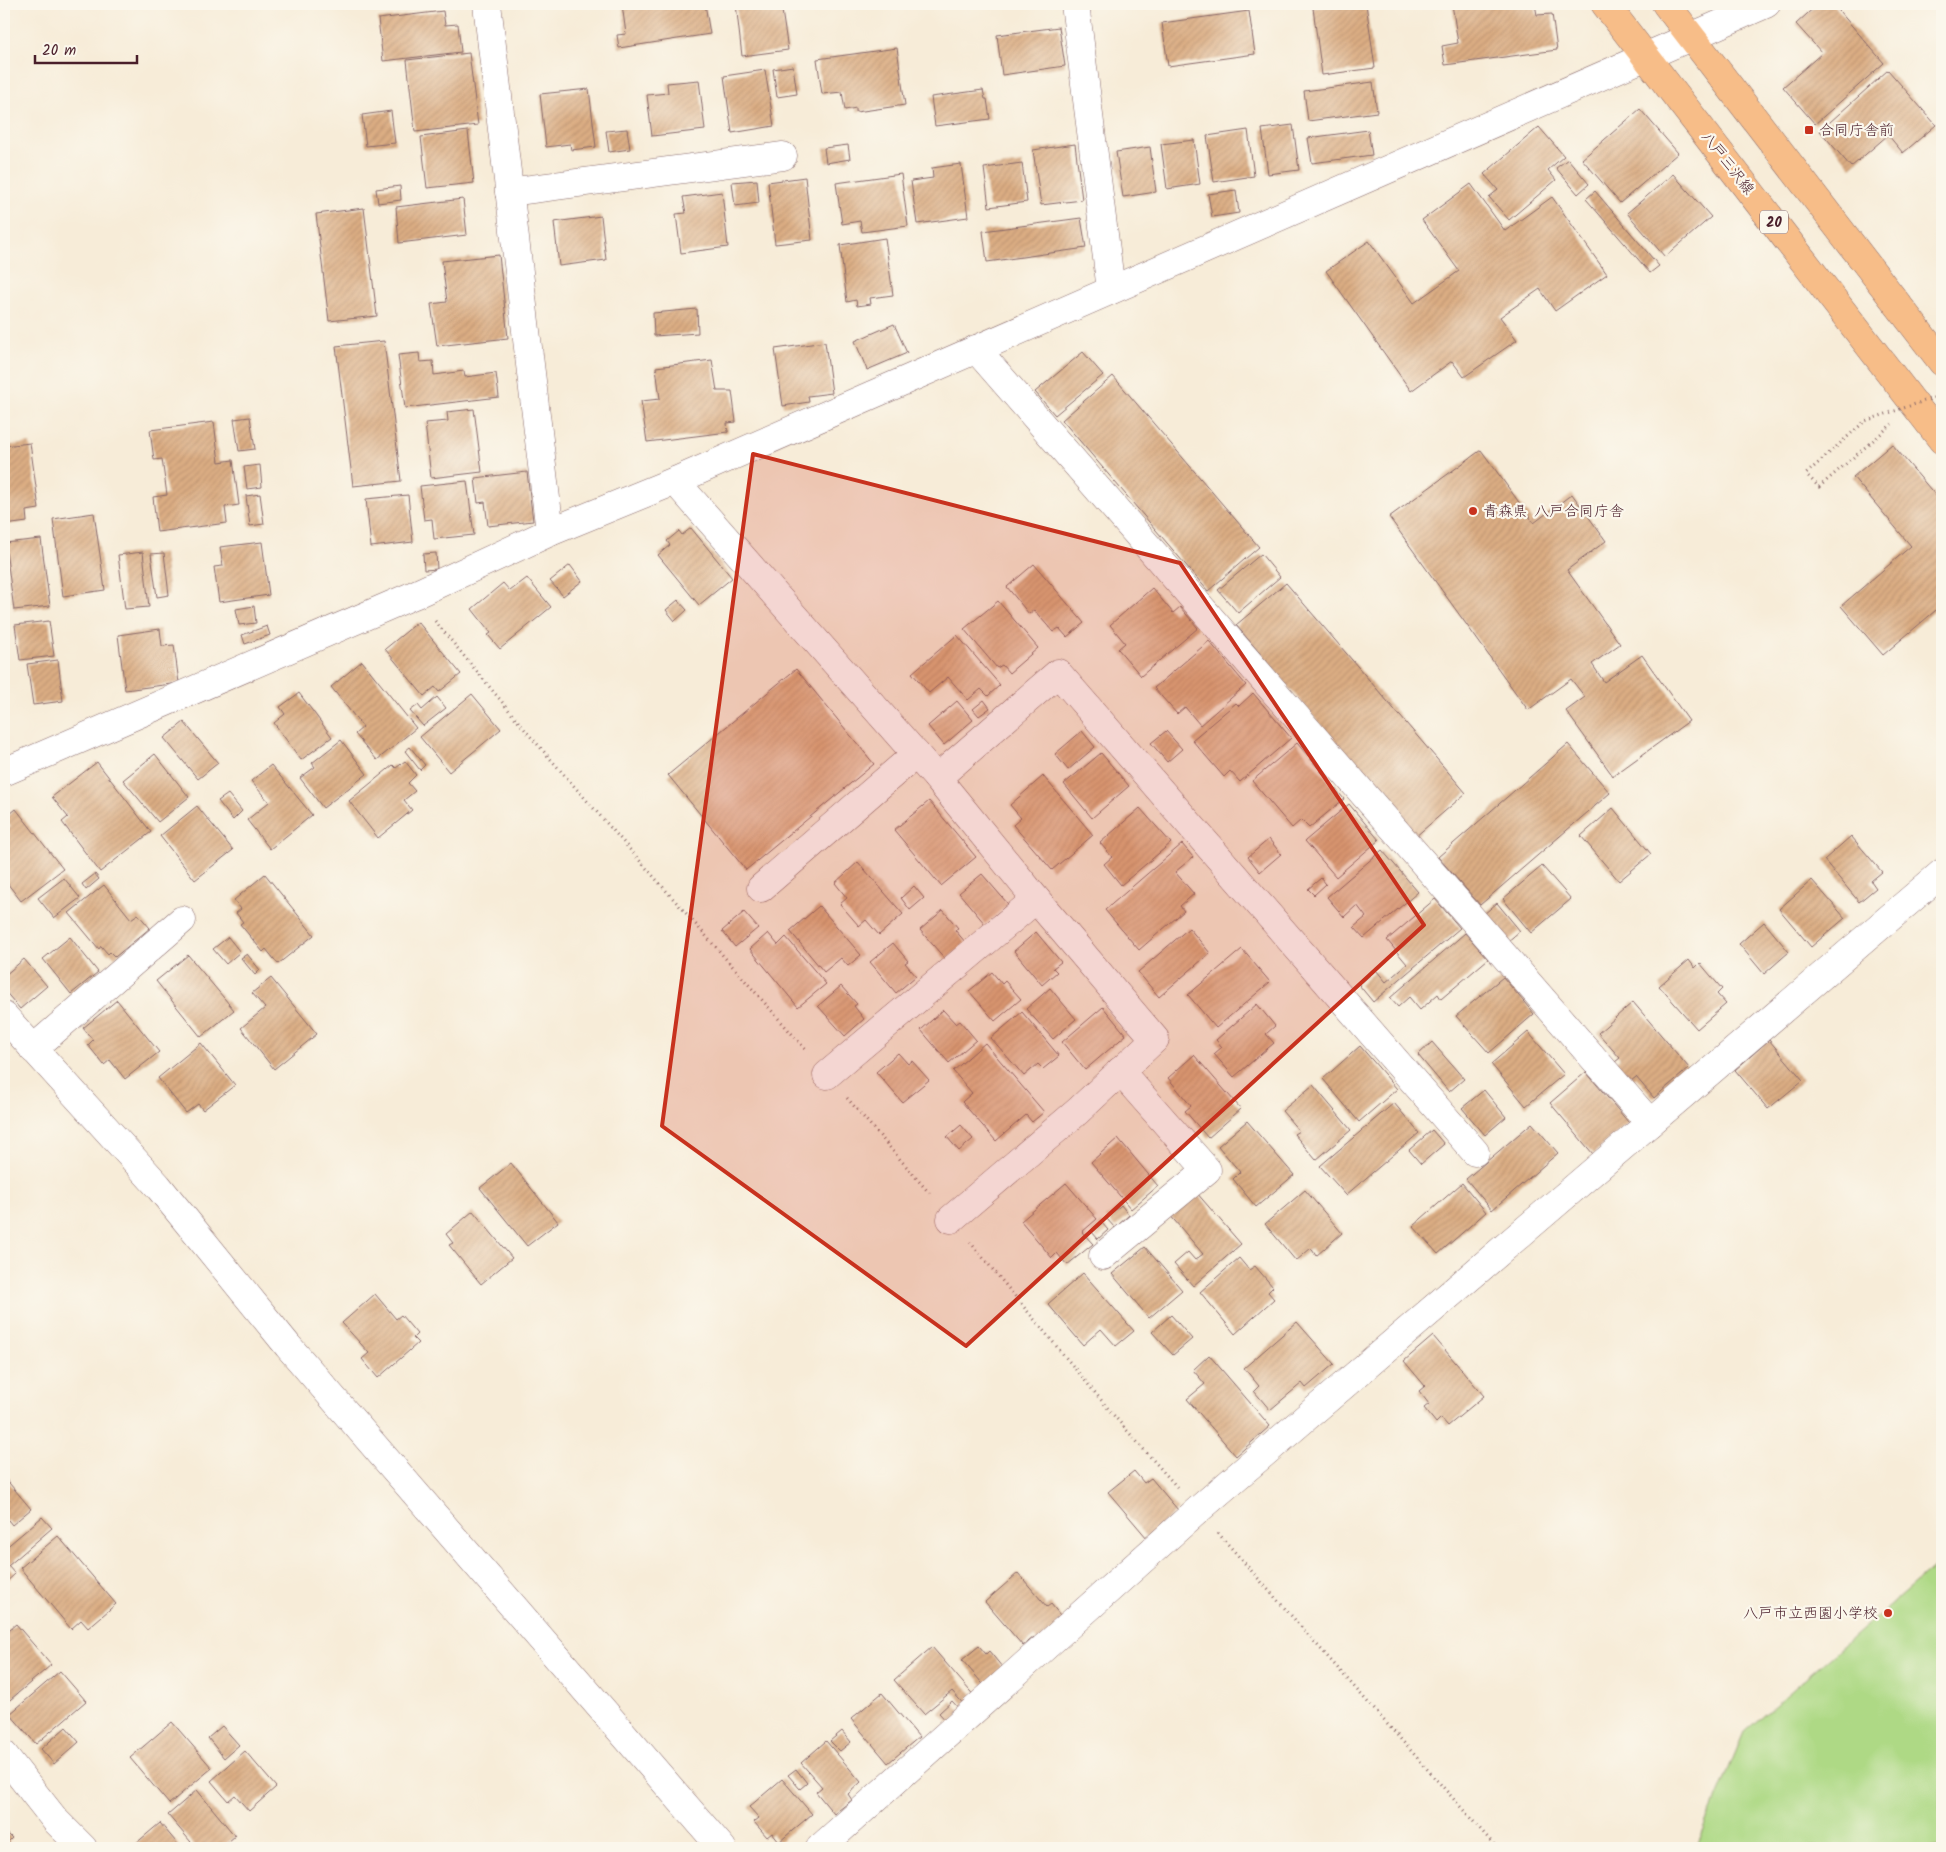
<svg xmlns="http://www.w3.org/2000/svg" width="1946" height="1852" font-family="Kalam,'Klee One',sans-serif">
	<defs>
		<pattern id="building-hatch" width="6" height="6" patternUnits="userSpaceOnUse" patternTransform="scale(1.25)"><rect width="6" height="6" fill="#dbad83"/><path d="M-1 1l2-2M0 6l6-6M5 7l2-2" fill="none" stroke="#bd9471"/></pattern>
	</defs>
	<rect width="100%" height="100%" fill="#fbf7ec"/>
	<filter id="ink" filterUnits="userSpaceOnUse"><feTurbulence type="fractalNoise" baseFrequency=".02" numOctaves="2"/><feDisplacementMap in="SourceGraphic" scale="10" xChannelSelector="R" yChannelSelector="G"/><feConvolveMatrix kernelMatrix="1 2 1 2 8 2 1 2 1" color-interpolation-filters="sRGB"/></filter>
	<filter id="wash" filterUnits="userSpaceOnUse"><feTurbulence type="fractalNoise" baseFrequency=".0096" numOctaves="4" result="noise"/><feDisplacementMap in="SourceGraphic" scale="20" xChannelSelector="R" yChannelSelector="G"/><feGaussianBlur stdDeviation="1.12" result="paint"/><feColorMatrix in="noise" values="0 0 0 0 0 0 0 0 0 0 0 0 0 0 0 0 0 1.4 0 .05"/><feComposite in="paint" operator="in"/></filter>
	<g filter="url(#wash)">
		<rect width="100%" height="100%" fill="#f7ecd8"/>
		<!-- pitch -->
		<polygon fill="#aed985" stroke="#7c7c58" points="1942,1560 1942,1848 1696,1848 1744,1732"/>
		<g id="blocks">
			<!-- building -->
			<g fill="url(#building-hatch)">
				<polygon points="622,4 705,4 710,34 619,48 617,35 626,34"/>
				<polygon points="736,4 781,4 788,50 742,56"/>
				<polygon points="1347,4 1366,4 1375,68 1322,75 1313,8"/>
				<polygon points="1452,4 1535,4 1537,15 1552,14 1557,50 1445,65 1442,46 1458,43"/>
				<polygon points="1818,4 1833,4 1884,63 1815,124 1783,87 1822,53 1796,24"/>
				<polygon points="443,11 445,25 458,24 461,52 383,61 378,19"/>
				<polygon points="1249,11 1255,54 1168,66 1162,23"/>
				<polygon points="1059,27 1065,66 1002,75 997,35"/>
				<polygon points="897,48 905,105 856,112 856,108 845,110 842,92 822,94 817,59"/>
				<polygon points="469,53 478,125 415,132 407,60"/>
				<polygon points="793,66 797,94 777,97 773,69"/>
				<polygon points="765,70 774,126 732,133 724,76"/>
				<polygon points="1888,70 1936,125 1903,153 1888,135 1851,167 1820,131"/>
				<polygon points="699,80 705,130 652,136 647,95 668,93 667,83"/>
				<polygon points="1373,82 1377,112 1308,121 1304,91"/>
				<polygon points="589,89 596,147 571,150 570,144 546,147 540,94"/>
				<polygon points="983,90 985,99 987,99 990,119 935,126 931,97"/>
				<polygon points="1640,109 1678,153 1620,203 1582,159"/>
				<polygon points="391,111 395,143 366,146 362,115"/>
				<polygon points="1293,125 1299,170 1268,174 1262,129"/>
				<polygon points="1539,127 1564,156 1548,170 1556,180 1509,220 1489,197 1498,190 1484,174"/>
				<polygon points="627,129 630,149 609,152 606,131"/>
				<polygon points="1248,130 1254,176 1214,182 1207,136"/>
				<polygon points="1368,130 1372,155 1312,163 1308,138"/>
				<polygon points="468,131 474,183 427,188 421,137"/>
				<polygon points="1194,140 1200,184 1167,189 1161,144"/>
				<polygon points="1075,144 1082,200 1041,205 1033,150"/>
				<polygon points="848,145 850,159 826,163 824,148"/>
				<polygon points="1150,147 1156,192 1123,197 1116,152"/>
				<polygon points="1568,159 1589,184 1578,194 1556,168"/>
				<polygon points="1022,163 1027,202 989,207 984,168"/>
				<polygon points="961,164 968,217 917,224 911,181 933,178 932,168"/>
				<polygon points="901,174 908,226 862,232 860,221 842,224 836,183"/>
				<polygon points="1673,174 1711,217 1665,257 1627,213"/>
				<polygon points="805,177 812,240 775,244 768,182"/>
				<polygon points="757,180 759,203 735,206 732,182"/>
				<polygon points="1471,184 1505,231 1552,197 1607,274 1555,311 1540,289 1500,317 1517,340 1464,377 1452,361 1411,391 1326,271 1369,241 1414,303 1459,271 1422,220"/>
				<polygon points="400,186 401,200 378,203 376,189"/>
				<polygon points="1236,190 1239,213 1212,217 1208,194"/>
				<polygon points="1595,191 1659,266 1650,273 1586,199"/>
				<polygon points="722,192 728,247 681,253 676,214 686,213 683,197"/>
				<polygon points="463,199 467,235 399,243 396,207"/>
				<polygon points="364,208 377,316 329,321 316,214"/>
				<polygon points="601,216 606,260 559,266 554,222"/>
				<polygon points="1081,218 1086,248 987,262 983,231"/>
				<polygon points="885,238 893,295 870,298 871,304 857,306 856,300 847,302 840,245"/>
				<polygon points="499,255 508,338 437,346 431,304 447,302 442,261"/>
				<polygon points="697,309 698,333 654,336 653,313"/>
				<polygon points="894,324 907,353 867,370 855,341"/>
				<polygon points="384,341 401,481 353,486 336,346"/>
				<polygon points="825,342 832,393 808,396 809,402 783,406 775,349"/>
				<polygon points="1083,352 1103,375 1055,415 1035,392"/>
				<polygon points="419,353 420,362 433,361 434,375 464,371 465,377 496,373 499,397 405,408 398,355"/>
				<polygon points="712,360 717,391 732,391 736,422 727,423 728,432 647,442 641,401 660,399 656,367"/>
				<polygon points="1113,376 1259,547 1208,591 1062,420"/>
				<polygon points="474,409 482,472 431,478 425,423 448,421 447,412"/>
				<polygon points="250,417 255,449 239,451 234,419"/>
				<polygon points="214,422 219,462 233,460 239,505 225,507 227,523 157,532 153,497 167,495 162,459 154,460 150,430"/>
				<polygon points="30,443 39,509 26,511 27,522 5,525 4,446"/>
				<polygon points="1892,444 1942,503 1942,605 1883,655 1841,606 1911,546 1853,477"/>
				<polygon points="1481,450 1534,523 1572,494 1606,541 1567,570 1620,644 1592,664 1604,682 1642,655 1689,721 1613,776 1566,711 1585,697 1571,679 1528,710 1389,517"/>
				<polygon points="260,465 262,487 247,489 244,467"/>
				<polygon points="527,472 533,521 488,526 485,502 478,503 475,478"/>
				<polygon points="467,481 474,535 434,539 432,519 424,520 420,486"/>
				<polygon points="260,494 264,524 250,526 246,496"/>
				<polygon points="408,495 413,542 371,547 366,499"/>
				<polygon points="94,513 105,590 63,596 53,519"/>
				<polygon points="691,528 732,578 699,605 658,555 670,545 667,541 679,531 682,535"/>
				<polygon points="41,539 50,606 14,610 5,543"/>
				<polygon points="262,542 269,595 219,602 214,567 223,566 220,547"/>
				<polygon points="143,552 149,607 125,609 118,555"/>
				<polygon points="164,553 169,595 157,597 151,554"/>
				<polygon points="436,553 437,569 424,570 423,554"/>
				<polygon points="1261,554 1280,577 1238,613 1218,590"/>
				<polygon points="1034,564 1084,623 1067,637 1059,628 1053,632 1034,610 1029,614 1007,587"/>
				<polygon points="570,565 582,581 563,596 550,581"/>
				<polygon points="527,578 551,607 500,649 488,635 491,633 472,609 503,583 510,591"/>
				<polygon points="1286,583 1466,793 1415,837 1236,625"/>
				<polygon points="1152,588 1173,613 1180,607 1198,628 1141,676 1118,649 1125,643 1110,625"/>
				<polygon points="678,600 687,610 675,621 666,610"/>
				<polygon points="998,601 1038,648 1009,673 1002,665 997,668 964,629"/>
				<polygon points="254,606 256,623 239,625 236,609"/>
				<polygon points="49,621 54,656 20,660 15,625"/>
				<polygon points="418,622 461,674 439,692 435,687 424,696 385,649"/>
				<polygon points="267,626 270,635 245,644 242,635"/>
				<polygon points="160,629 162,646 174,645 179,683 125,690 118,635"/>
				<polygon points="957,635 1000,685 988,696 981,689 968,700 948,677 929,693 912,673"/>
				<polygon points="1209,641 1246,685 1200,725 1185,707 1177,714 1154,688"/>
				<polygon points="58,660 63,701 33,705 27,664"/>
				<polygon points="362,661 416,728 377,760 355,734 363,727 331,687"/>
				<polygon points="796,669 874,764 746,870 668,775"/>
				<polygon points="299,693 332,737 301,760 274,723 285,714 280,707"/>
				<polygon points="1253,693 1291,738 1240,782 1230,771 1224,777 1192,740 1236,703 1239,706"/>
				<polygon points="472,694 501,729 449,772 420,737"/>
				<polygon points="437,697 446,708 423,726 410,711 418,705 422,710"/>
				<polygon points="984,700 990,708 979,716 973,709"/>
				<polygon points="957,701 973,720 944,745 928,726"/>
				<polygon points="184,722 218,763 198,779 164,738"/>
				<polygon points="1082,731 1095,747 1068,770 1055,754"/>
				<polygon points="1166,731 1182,749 1167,762 1151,743"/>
				<polygon points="341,740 367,774 323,808 300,778 315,767 312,763"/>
				<polygon points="1297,743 1344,799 1309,828 1301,820 1292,828 1252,781"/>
				<polygon points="1568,744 1610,793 1480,905 1438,857"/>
				<polygon points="410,747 425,765 420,770 405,751"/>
				<polygon points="1101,753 1129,786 1092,818 1064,784"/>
				<polygon points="155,754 189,797 158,822 123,780"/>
				<polygon points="405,761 416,775 408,783 415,791 404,800 412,810 378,838 349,801 393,765 396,768"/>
				<polygon points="97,762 151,832 100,872 62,822 68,817 52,797"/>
				<polygon points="271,765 312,815 270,849 247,820 269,802 251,781"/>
				<polygon points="1043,776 1093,835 1052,870 1013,825 1021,818 1010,805"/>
				<polygon points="228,794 242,811 233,820 218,801"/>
				<polygon points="929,801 976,857 941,886 894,830"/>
				<polygon points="1349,804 1379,840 1336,877 1305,841"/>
				<polygon points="197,806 233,850 195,880 160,836"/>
				<polygon points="1140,808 1171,843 1121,885 1104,864 1112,857 1100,843"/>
				<polygon points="1613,808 1651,854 1619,881 1581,836"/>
				<polygon points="16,809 63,869 21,901 4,879 4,832 11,826 4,819"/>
				<polygon points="1851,836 1882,872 1871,881 1876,888 1859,902 1824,860"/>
				<polygon points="1269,839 1281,854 1260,872 1248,857"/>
				<polygon points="1182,844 1193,857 1175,872 1194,894 1180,906 1184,911 1139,950 1105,910"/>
				<polygon points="1382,850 1418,892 1364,938 1354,927 1366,917 1357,905 1344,917 1327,897"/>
				<polygon points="858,862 903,914 879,935 866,920 859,926 840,904 847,898 835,883"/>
				<polygon points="1542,866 1571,899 1531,933 1503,899"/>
				<polygon points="95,874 99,879 86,890 82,884"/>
				<polygon points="265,874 314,935 278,964 266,949 263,952 240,924 243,922 236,913 241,909 234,900"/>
				<polygon points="982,874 1008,904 985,924 959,893"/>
				<polygon points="64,878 80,898 54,918 38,898"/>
				<polygon points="1321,878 1326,884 1314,895 1308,889"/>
				<polygon points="1812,880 1845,918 1811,947 1779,909"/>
				<polygon points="104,885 131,919 138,914 150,928 115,957 110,952 108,954 101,946 99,949 69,913"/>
				<polygon points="914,886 924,898 910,910 901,898"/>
				<polygon points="1435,899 1460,928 1373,1002 1359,985 1376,970 1386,982 1407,964 1387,940"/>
				<polygon points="1497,903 1520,931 1507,942 1484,914"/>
				<polygon points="819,906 861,955 848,966 841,958 824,972 790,931"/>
				<polygon points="943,910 958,928 955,930 966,943 946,960 920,930"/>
				<polygon points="744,912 758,928 735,947 722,931"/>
				<polygon points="1764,922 1789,952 1764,974 1739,944"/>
				<polygon points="1189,928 1210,953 1159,997 1138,972"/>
				<polygon points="1036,932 1061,962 1053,968 1057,972 1042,985 1014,951"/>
				<polygon points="768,933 778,945 786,937 826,984 798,1007 750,949"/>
				<polygon points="1465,933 1488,959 1441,999 1438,994 1420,1010 1409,997 1398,1007 1390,998"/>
				<polygon points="70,937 98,972 71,994 43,959"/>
				<polygon points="228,937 240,952 226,964 213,949"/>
				<polygon points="893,943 908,961 905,963 916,976 896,993 870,962"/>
				<polygon points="1242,949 1270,982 1216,1028 1188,995"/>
				<polygon points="247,954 260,970 255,975 241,958"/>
				<polygon points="188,955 234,1010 201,1037 156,981"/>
				<polygon points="24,959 47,986 20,1009 4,990 4,976"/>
				<polygon points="1689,960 1695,968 1700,963 1722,989 1717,994 1726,1004 1697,1029 1659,986"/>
				<polygon points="992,972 1002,984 1005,981 1021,999 995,1021 969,991"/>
				<polygon points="1503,977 1534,1014 1489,1053 1456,1016"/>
				<polygon points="271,978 317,1034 274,1069 241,1028 265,1008 252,993"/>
				<polygon points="841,986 857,1004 854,1006 864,1019 845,1036 818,1006"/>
				<polygon points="1050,988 1076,1019 1053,1039 1026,1009"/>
				<polygon points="117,1000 159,1052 125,1079 110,1060 104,1065 88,1045 93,1040 83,1028"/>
				<polygon points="1633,1002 1689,1068 1654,1098 1636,1077 1631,1081 1615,1062 1620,1058 1598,1033"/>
				<polygon points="1257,1004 1275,1026 1266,1034 1274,1043 1234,1077 1214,1054 1222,1047 1216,1040"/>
				<polygon points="1103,1007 1126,1035 1085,1070 1062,1042"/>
				<polygon points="943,1010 956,1024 960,1021 976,1040 949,1063 921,1030"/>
				<polygon points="1022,1012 1059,1056 1043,1069 1038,1064 1024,1076 991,1038"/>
				<polygon points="1528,1032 1564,1074 1526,1106 1491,1064"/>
				<polygon points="1769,1040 1803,1080 1768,1109 1735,1070"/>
				<polygon points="1432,1042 1464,1079 1449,1092 1418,1055"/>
				<polygon points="201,1043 235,1085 203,1110 198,1104 186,1113 158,1078"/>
				<polygon points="985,1043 1044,1112 1032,1122 1026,1115 996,1141 962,1102 972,1093 953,1071"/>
				<polygon points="1360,1046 1397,1089 1359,1122 1323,1079"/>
				<polygon points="898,1053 908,1064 912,1061 929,1080 902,1102 876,1072"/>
				<polygon points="1194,1055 1241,1109 1208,1138 1185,1111 1191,1106 1168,1078"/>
				<polygon points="1586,1072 1629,1123 1593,1154 1550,1103"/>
				<polygon points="1313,1085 1351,1130 1316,1160 1294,1134 1299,1131 1282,1111"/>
				<polygon points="1484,1090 1506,1117 1485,1135 1462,1108"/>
				<polygon points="1394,1103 1419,1133 1346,1195 1320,1166"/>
				<polygon points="1247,1121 1294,1175 1256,1207 1233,1179 1240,1172 1218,1146"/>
				<polygon points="1532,1123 1558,1153 1492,1210 1466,1179"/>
				<polygon points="961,1125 973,1139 959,1151 947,1137"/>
				<polygon points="1432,1130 1444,1144 1421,1164 1409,1150"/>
				<polygon points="1118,1138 1158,1186 1131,1209 1091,1162"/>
				<polygon points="511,1163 558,1222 527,1246 480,1188"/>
				<polygon points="1066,1183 1097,1219 1082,1232 1093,1244 1067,1265 1057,1253 1052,1258 1021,1221"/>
				<polygon points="1462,1183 1486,1212 1438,1254 1413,1226"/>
				<polygon points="1305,1190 1342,1233 1316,1256 1311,1248 1296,1261 1265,1224"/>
				<polygon points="1196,1192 1241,1244 1193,1286 1174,1264 1188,1252 1195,1260 1203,1254 1169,1214"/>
				<polygon points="1121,1205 1129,1215 1115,1228 1106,1218"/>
				<polygon points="473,1211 512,1258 481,1284 449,1245 453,1243 446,1234"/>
				<polygon points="1102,1223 1108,1230 1098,1239 1092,1232"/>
				<polygon points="1145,1247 1182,1290 1149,1318 1112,1274"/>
				<polygon points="1239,1258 1249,1270 1255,1266 1273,1287 1268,1292 1274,1299 1235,1334 1200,1292"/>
				<polygon points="1083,1273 1134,1331 1116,1346 1101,1329 1083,1345 1048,1304"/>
				<polygon points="375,1294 396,1319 401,1315 417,1334 413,1338 418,1343 378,1378 362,1359 369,1353 342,1323"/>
				<polygon points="1171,1315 1192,1339 1173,1355 1152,1332"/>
				<polygon points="1297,1322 1334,1364 1306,1388 1302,1383 1270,1410 1254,1391 1259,1386 1244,1368"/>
				<polygon points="1433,1336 1484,1396 1448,1426 1441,1418 1436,1423 1424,1408 1429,1404 1419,1391 1425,1386 1404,1361"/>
				<polygon points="1209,1355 1270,1426 1236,1456 1187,1399 1205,1384 1193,1370"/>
				<polygon points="1134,1471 1144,1483 1151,1478 1178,1510 1147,1538 1108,1492"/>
				<polygon points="4,1477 31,1509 12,1525 8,1520 4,1524"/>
				<polygon points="42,1517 52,1528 8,1566 15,1574 4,1584 4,1549"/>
				<polygon points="58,1536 116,1604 88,1628 81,1620 71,1629 20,1568"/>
				<polygon points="1018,1573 1047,1607 1051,1604 1065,1621 1039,1643 1034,1637 1023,1646 985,1602"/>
				<polygon points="16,1624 51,1665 4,1705 4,1634"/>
				<polygon points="979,1646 986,1654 989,1651 1007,1673 988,1690 962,1660"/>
				<polygon points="932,1647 976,1698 966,1707 952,1691 924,1714 894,1680"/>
				<polygon points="60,1671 86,1701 36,1744 10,1714"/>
				<polygon points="882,1693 919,1737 888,1763 851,1719"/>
				<polygon points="952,1701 963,1713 949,1724 939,1713"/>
				<polygon points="172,1722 212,1768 169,1804 130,1758"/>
				<polygon points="222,1726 239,1745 224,1758 208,1738"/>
				<polygon points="66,1727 79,1742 54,1764 41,1749"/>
				<polygon points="842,1731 851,1742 840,1751 830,1741"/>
				<polygon points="826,1741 861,1782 848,1794 852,1800 834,1814 816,1792 822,1787 801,1763"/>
				<polygon points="245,1751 276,1787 249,1811 235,1795 228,1801 211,1781"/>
				<polygon points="796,1769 807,1783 800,1789 788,1775"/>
				<polygon points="782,1779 812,1814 779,1842 772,1833 767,1837 754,1822 759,1818 749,1807"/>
				<polygon points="197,1790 235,1836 221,1848 196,1848 168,1815"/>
				<polygon points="160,1823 181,1848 137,1848 134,1845"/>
				<polygon points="4,1830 12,1838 8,1842 14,1848 4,1848"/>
			</g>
		</g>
	</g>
	<g filter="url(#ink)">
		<use href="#blocks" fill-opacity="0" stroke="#876768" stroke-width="1"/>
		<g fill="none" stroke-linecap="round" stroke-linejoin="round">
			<!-- minor casing -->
			<g stroke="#876768" stroke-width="29">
				<g id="minor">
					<polyline points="487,4 550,532"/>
					<polyline points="1075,4 1111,290"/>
					<polyline points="509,192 783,156"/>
					<polyline points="976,349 1650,1123"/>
					<polyline points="675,481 937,778 1036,899 1155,1039 1078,1111 951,1219"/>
					<polyline points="4,772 414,595 550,532 675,481 1766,4"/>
					<polyline points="937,778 1058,673 1475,1152"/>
					<polyline points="761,888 916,754"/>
					<polyline points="4,1016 158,1186 288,1346 722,1848"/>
					<polyline points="33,1049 182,920"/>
					<polyline points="827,1075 1036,899"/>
					<polyline points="1103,1256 1207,1170 1120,1071"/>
					<polyline points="4,1755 56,1821 83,1848"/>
					<polyline points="820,1848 1198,1510 1942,873"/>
				</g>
			</g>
			<!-- primary casing -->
			<g stroke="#876768" stroke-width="29">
				<g id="primary">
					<polyline points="1605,4 1942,440"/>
					<polyline points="1666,4 1942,362"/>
				</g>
			</g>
			<!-- path -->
			<g stroke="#876768" stroke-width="3" stroke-dasharray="1 4" stroke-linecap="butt">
				<polyline points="1869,444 1892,424"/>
				<polyline points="435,621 531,737 807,1051"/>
				<polyline points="847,1098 931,1195"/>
				<polyline points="970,1242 1116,1418 1177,1487"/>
				<polyline points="1218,1533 1497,1848"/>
			</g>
			<!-- minor -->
			<use href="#minor" stroke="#fff" stroke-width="28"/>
			<!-- primary -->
			<use href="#primary" stroke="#f7bd88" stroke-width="28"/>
			<!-- path-bridge -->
			<polyline stroke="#876768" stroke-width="3" stroke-dasharray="1 4" stroke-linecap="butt" points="1869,444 1819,487 1806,474 1865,421 1942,395"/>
		</g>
	</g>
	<!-- marked area -->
	<path fill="#c8321e" fill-opacity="0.2" stroke="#c8321e" stroke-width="4" stroke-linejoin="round" d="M753,454L1180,563L1424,925L966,1346L662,1126Z"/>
	<!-- markers -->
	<g fill="#c8321e" stroke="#fbf7ec" stroke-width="2">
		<rect x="1804" y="125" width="10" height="10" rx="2.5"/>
		<circle cx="1473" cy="511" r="5"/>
		<circle cx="1888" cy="1613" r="5"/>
	</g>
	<g text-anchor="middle" stroke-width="4.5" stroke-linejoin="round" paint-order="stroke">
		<!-- shield labels -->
		<rect fill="#fbf7ec" stroke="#7f6065" stroke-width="1" x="1760" y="210.5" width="28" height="23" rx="4"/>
		<g font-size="14" font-weight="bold" fill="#4a1f2b">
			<text x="1774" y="227">20</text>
		</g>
		<!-- poi labels -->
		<g font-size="15" fill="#4a1f2b" stroke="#fbf7ec" text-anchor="start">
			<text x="1819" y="135">合同庁舎前</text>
			<text x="1483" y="516">青森県 八戸合同庁舎</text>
			<text x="1878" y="1618" text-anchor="end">八戸市立西園小学校</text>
		</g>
		<!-- street labels -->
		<g font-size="15" fill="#4a1f2b" stroke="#fbf7ec">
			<text transform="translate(1728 163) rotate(52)" y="5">八戸三沢線</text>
		</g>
	</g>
	<!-- margin -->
	<rect width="1946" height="1852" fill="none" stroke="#fbf7ec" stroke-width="20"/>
	<!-- scale -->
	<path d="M35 55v8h102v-8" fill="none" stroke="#4a1f2b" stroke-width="2.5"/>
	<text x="42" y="55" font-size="15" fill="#4a1f2b" stroke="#fbf7ec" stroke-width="4" paint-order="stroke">20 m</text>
</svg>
